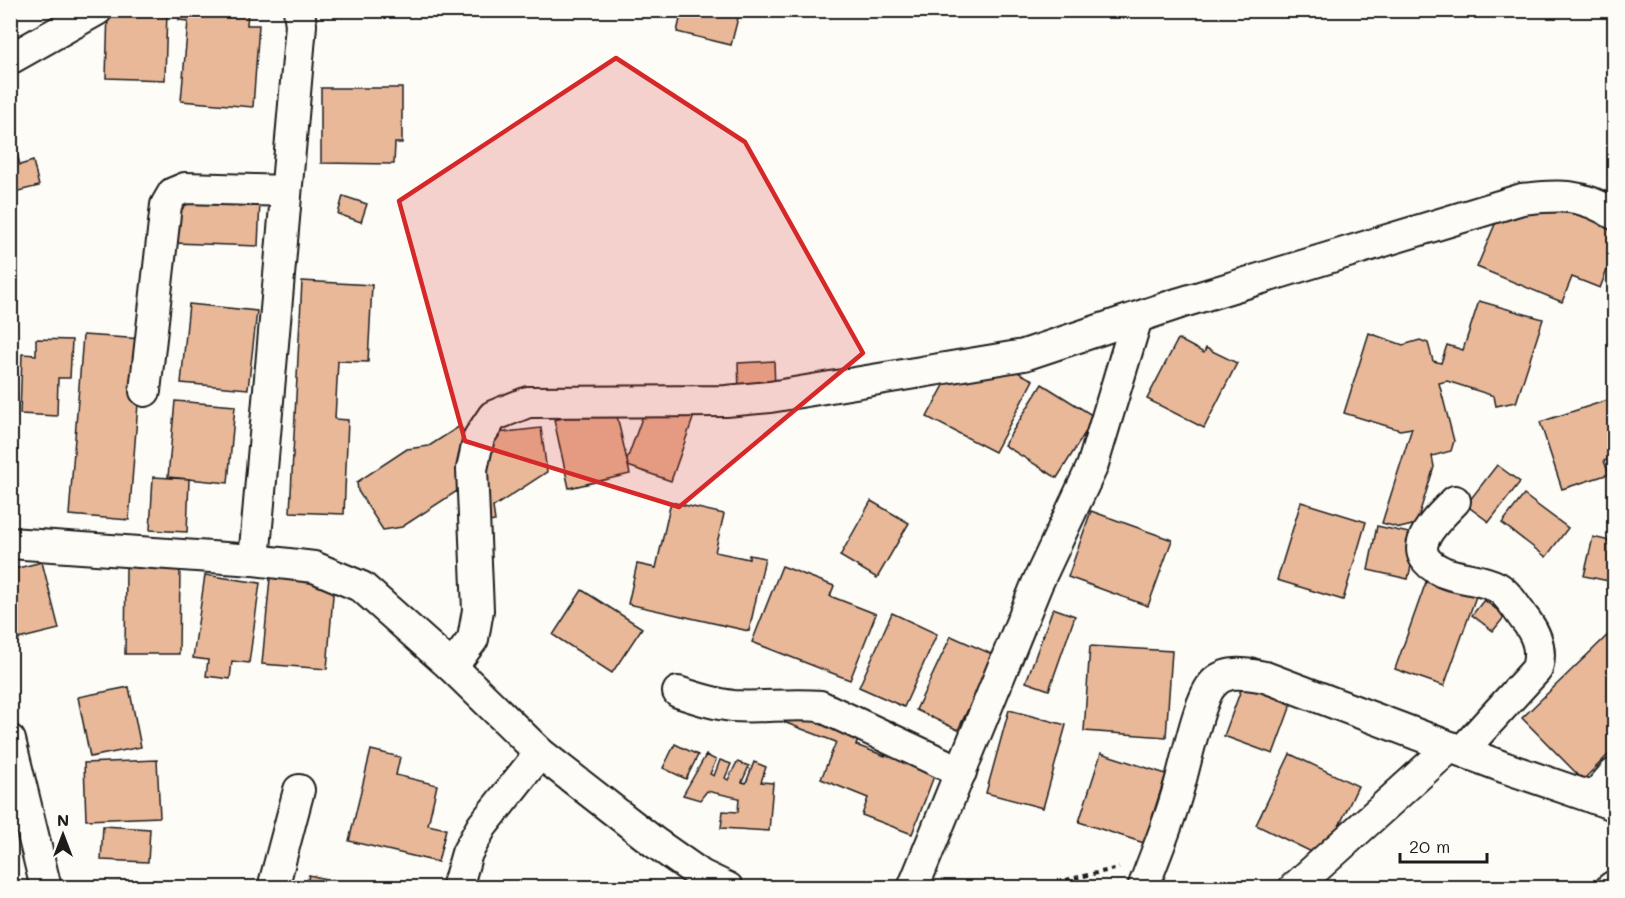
<svg xmlns="http://www.w3.org/2000/svg" width="1625" height="898" font-family="Mali,sans-serif">
	<rect width="100%" height="100%" fill="#fdfcf7"/>
	<filter id="ink" filterUnits="userSpaceOnUse"><feTurbulence type="fractalNoise" baseFrequency=".0167" numOctaves="2"/><feDisplacementMap in="SourceGraphic" scale="12" xChannelSelector="R" yChannelSelector="G"/><feConvolveMatrix kernelMatrix="1 2 1 2 8 2 1 2 1" color-interpolation-filters="sRGB"/></filter>
	<g filter="url(#ink)">
		<!-- building -->
		<g fill="#e8b899" stroke="#1c1c1c" stroke-width="1.5">
			<polygon points="108,10 167,10 165,80 106,78"/>
			<polygon points="180,10 248,10 247,25 259,25 253,107 181,101 188,21 179,20"/>
			<polygon points="682,10 740,10 731,45 677,32"/>
			<polygon points="321,88 402,88 402,143 395,143 394,164 321,163"/>
			<polygon points="10,127 20,165 33,161 39,186 10,193"/>
			<polygon points="176,177 261,179 258,246 174,243"/>
			<polygon points="1509,191 1614,202 1614,252 1600,288 1572,277 1562,302 1477,267"/>
			<polygon points="343,196 367,204 361,222 338,214"/>
			<polygon points="10,217 13,217 15,228 10,229"/>
			<polygon points="302,281 372,285 368,362 338,361 335,419 348,420 344,514 290,512"/>
			<polygon points="1479,301 1543,319 1516,403 1515,402 1496,406 1494,396 1447,381 1439,383 1454,441 1451,451 1432,456 1434,467 1416,524 1400,528 1382,523 1412,428 1400,430 1344,413 1369,333 1403,345 1420,340 1428,343 1433,361 1441,363 1447,345 1463,350"/>
			<polygon points="189,304 257,311 248,389 181,383"/>
			<polygon points="83,335 143,339 129,520 69,515"/>
			<polygon points="36,339 72,340 70,378 58,378 57,416 20,414 22,354 36,355"/>
			<polygon points="1178,339 1204,353 1206,348 1237,363 1204,428 1147,399"/>
			<polygon points="990,358 1033,380 995,452 927,417 956,363"/>
			<polygon points="774,361 775,389 739,391 738,363"/>
			<polygon points="1042,384 1095,417 1057,478 1004,445"/>
			<polygon points="651,393 696,410 671,481 625,465"/>
			<polygon points="1611,399 1614,410 1614,457 1604,461 1609,474 1562,489 1540,422"/>
			<polygon points="175,401 235,406 228,483 168,477"/>
			<polygon points="615,407 630,474 569,488 554,420"/>
			<polygon points="460,426 472,444 488,434 541,428 547,472 493,507 495,521 478,524 457,491 402,527 383,530 358,491 357,482 407,449 429,446"/>
			<polygon points="1497,465 1520,482 1489,522 1466,505"/>
			<polygon points="153,477 189,479 187,532 150,530"/>
			<polygon points="1524,495 1568,528 1546,557 1502,523"/>
			<polygon points="871,501 909,523 877,578 840,556"/>
			<polygon points="671,502 724,514 715,552 749,559 749,555 765,558 749,631 628,604 637,564 656,568"/>
			<polygon points="1301,502 1366,522 1343,600 1277,580"/>
			<polygon points="1091,511 1172,540 1148,606 1068,577"/>
			<polygon points="1377,526 1418,535 1408,579 1368,570"/>
			<polygon points="1593,537 1614,542 1614,582 1584,576"/>
			<polygon points="42,562 59,629 14,640 10,627 10,570"/>
			<polygon points="782,566 834,586 830,596 876,614 850,680 752,642"/>
			<polygon points="126,567 180,568 179,654 125,654"/>
			<polygon points="1431,568 1480,585 1444,686 1395,669"/>
			<polygon points="205,575 260,583 249,663 232,661 230,679 206,676 208,660 193,658"/>
			<polygon points="270,578 334,583 327,669 262,664"/>
			<polygon points="582,590 642,628 612,673 553,635"/>
			<polygon points="1484,600 1505,616 1493,631 1472,615"/>
			<polygon points="1053,608 1075,616 1049,690 1026,682"/>
			<polygon points="892,613 937,634 904,707 859,687"/>
			<polygon points="1614,629 1614,749 1583,780 1522,718"/>
			<polygon points="951,636 994,655 958,730 916,710"/>
			<polygon points="1090,646 1172,651 1166,737 1084,731"/>
			<polygon points="1253,657 1302,675 1273,754 1224,736"/>
			<polygon points="129,687 141,747 90,757 78,697"/>
			<polygon points="792,693 866,722 856,745 885,756 889,744 939,763 912,834 862,815 868,798 821,779 836,742 781,721"/>
			<polygon points="1009,710 1066,725 1043,808 986,793"/>
			<polygon points="675,744 698,755 686,779 663,768"/>
			<polygon points="371,750 400,757 396,775 437,785 428,825 446,829 438,862 349,841"/>
			<polygon points="1101,753 1166,774 1144,843 1079,822"/>
			<polygon points="1290,754 1358,786 1324,858 1256,825"/>
			<polygon points="706,755 716,760 710,774 714,776 720,760 731,764 725,778 728,780 737,762 749,766 742,782 746,783 754,762 766,767 761,782 773,783 769,831 721,828 723,811 738,812 739,798 707,791 700,800 683,795"/>
			<polygon points="157,760 160,817 86,820 84,763"/>
			<polygon points="103,826 150,829 148,862 101,860"/>
			<polygon points="309,875 364,888 306,888"/>
			<polygon points="175,881 175,888 110,888 110,883"/>
		</g>
		<g fill="none" stroke-linecap="round" stroke-linejoin="round">
			<!-- street casing -->
			<g stroke="#1c1c1c" stroke-width="34">
				<g id="street">
					<polyline points="10,59 97,10"/>
					<polyline points="145,391 166,205 173,193 185,188 286,191"/>
					<path d="M1455,501C1435,522 1399,552 1443,572C1460,579 1480,578 1497,587C1509,594 1518,611 1527,622C1538,637 1542,651 1537,669L1462,751"/>
					<polyline points="10,543 254,560 314,567 362,587 452,667 540,753 654,842 701,875 728,888"/>
					<polyline points="254,560 301,25 299,10"/>
					<path d="M452,667L473,639L478,610L472,469L479,437L493,416L528,402L726,401L770,397L1024,355L1180,303L1522,199C1561,195 1580,193 1614,214"/>
					<path d="M678,692C696,698 714,704 733,706C762,708 791,703 820,706L961,772"/>
					<polyline points="10,740 46,888"/>
					<polyline points="1593,798 1614,774"/>
					<polyline points="273,888 299,790"/>
					<polyline points="457,888 467,853 482,826 540,753"/>
					<polyline points="913,888 1037,584 1092,467 1137,318"/>
					<path d="M1143,888C1154,858 1167,828 1176,797C1184,773 1198,699 1213,684C1226,669 1247,674 1265,677L1506,768L1614,805"/>
					<polyline points="1294,888 1450,747"/>
					<polyline points="1611,888 1614,886"/>
				</g>
			</g>
			<!-- path -->
			<polyline stroke="#1c1c1c" stroke-width="4" stroke-dasharray="4.5 4.5" stroke-linecap="butt" points="1031,888 1119,868"/>
			<!-- street -->
			<use href="#street" stroke="#fdfcf7" stroke-width="30"/>
		</g>
	</g>
	<!-- marked area -->
	<path fill="#d62828" fill-opacity="0.2" stroke="#d62828" stroke-width="4.5" stroke-linejoin="round" d="M616,58L745,142L863,353L679,507L465,441L399,201Z"/>
	<!-- margin -->
	<rect width="1625" height="898" fill="none" stroke="#fdfcf7" stroke-width="36"/>
	<rect x="18" y="18" width="1589" height="862" fill="none" stroke="#1c1c1c" stroke-width="2" filter="url(#ink)"/>
	<!-- north arrow -->
	<g transform="translate(63 835)" stroke="#fdfcf7" stroke-width="4.5" paint-order="stroke">
	<path d="M0-4.5L10 22L0 15L-10 22Z" fill="#1c1c1c"/>
	<text y="-9" font-size="16" font-weight="bold" text-anchor="middle" fill="#1c1c1c">N</text>
	</g>
	<!-- scale -->
	<path d="M1400 853v9h87v-9" fill="none" stroke="#1c1c1c" stroke-width="3"/>
	<text x="1409" y="853" font-size="18" fill="#1c1c1c" stroke="#fdfcf7" stroke-width="4.5" paint-order="stroke">20 m</text>
</svg>
